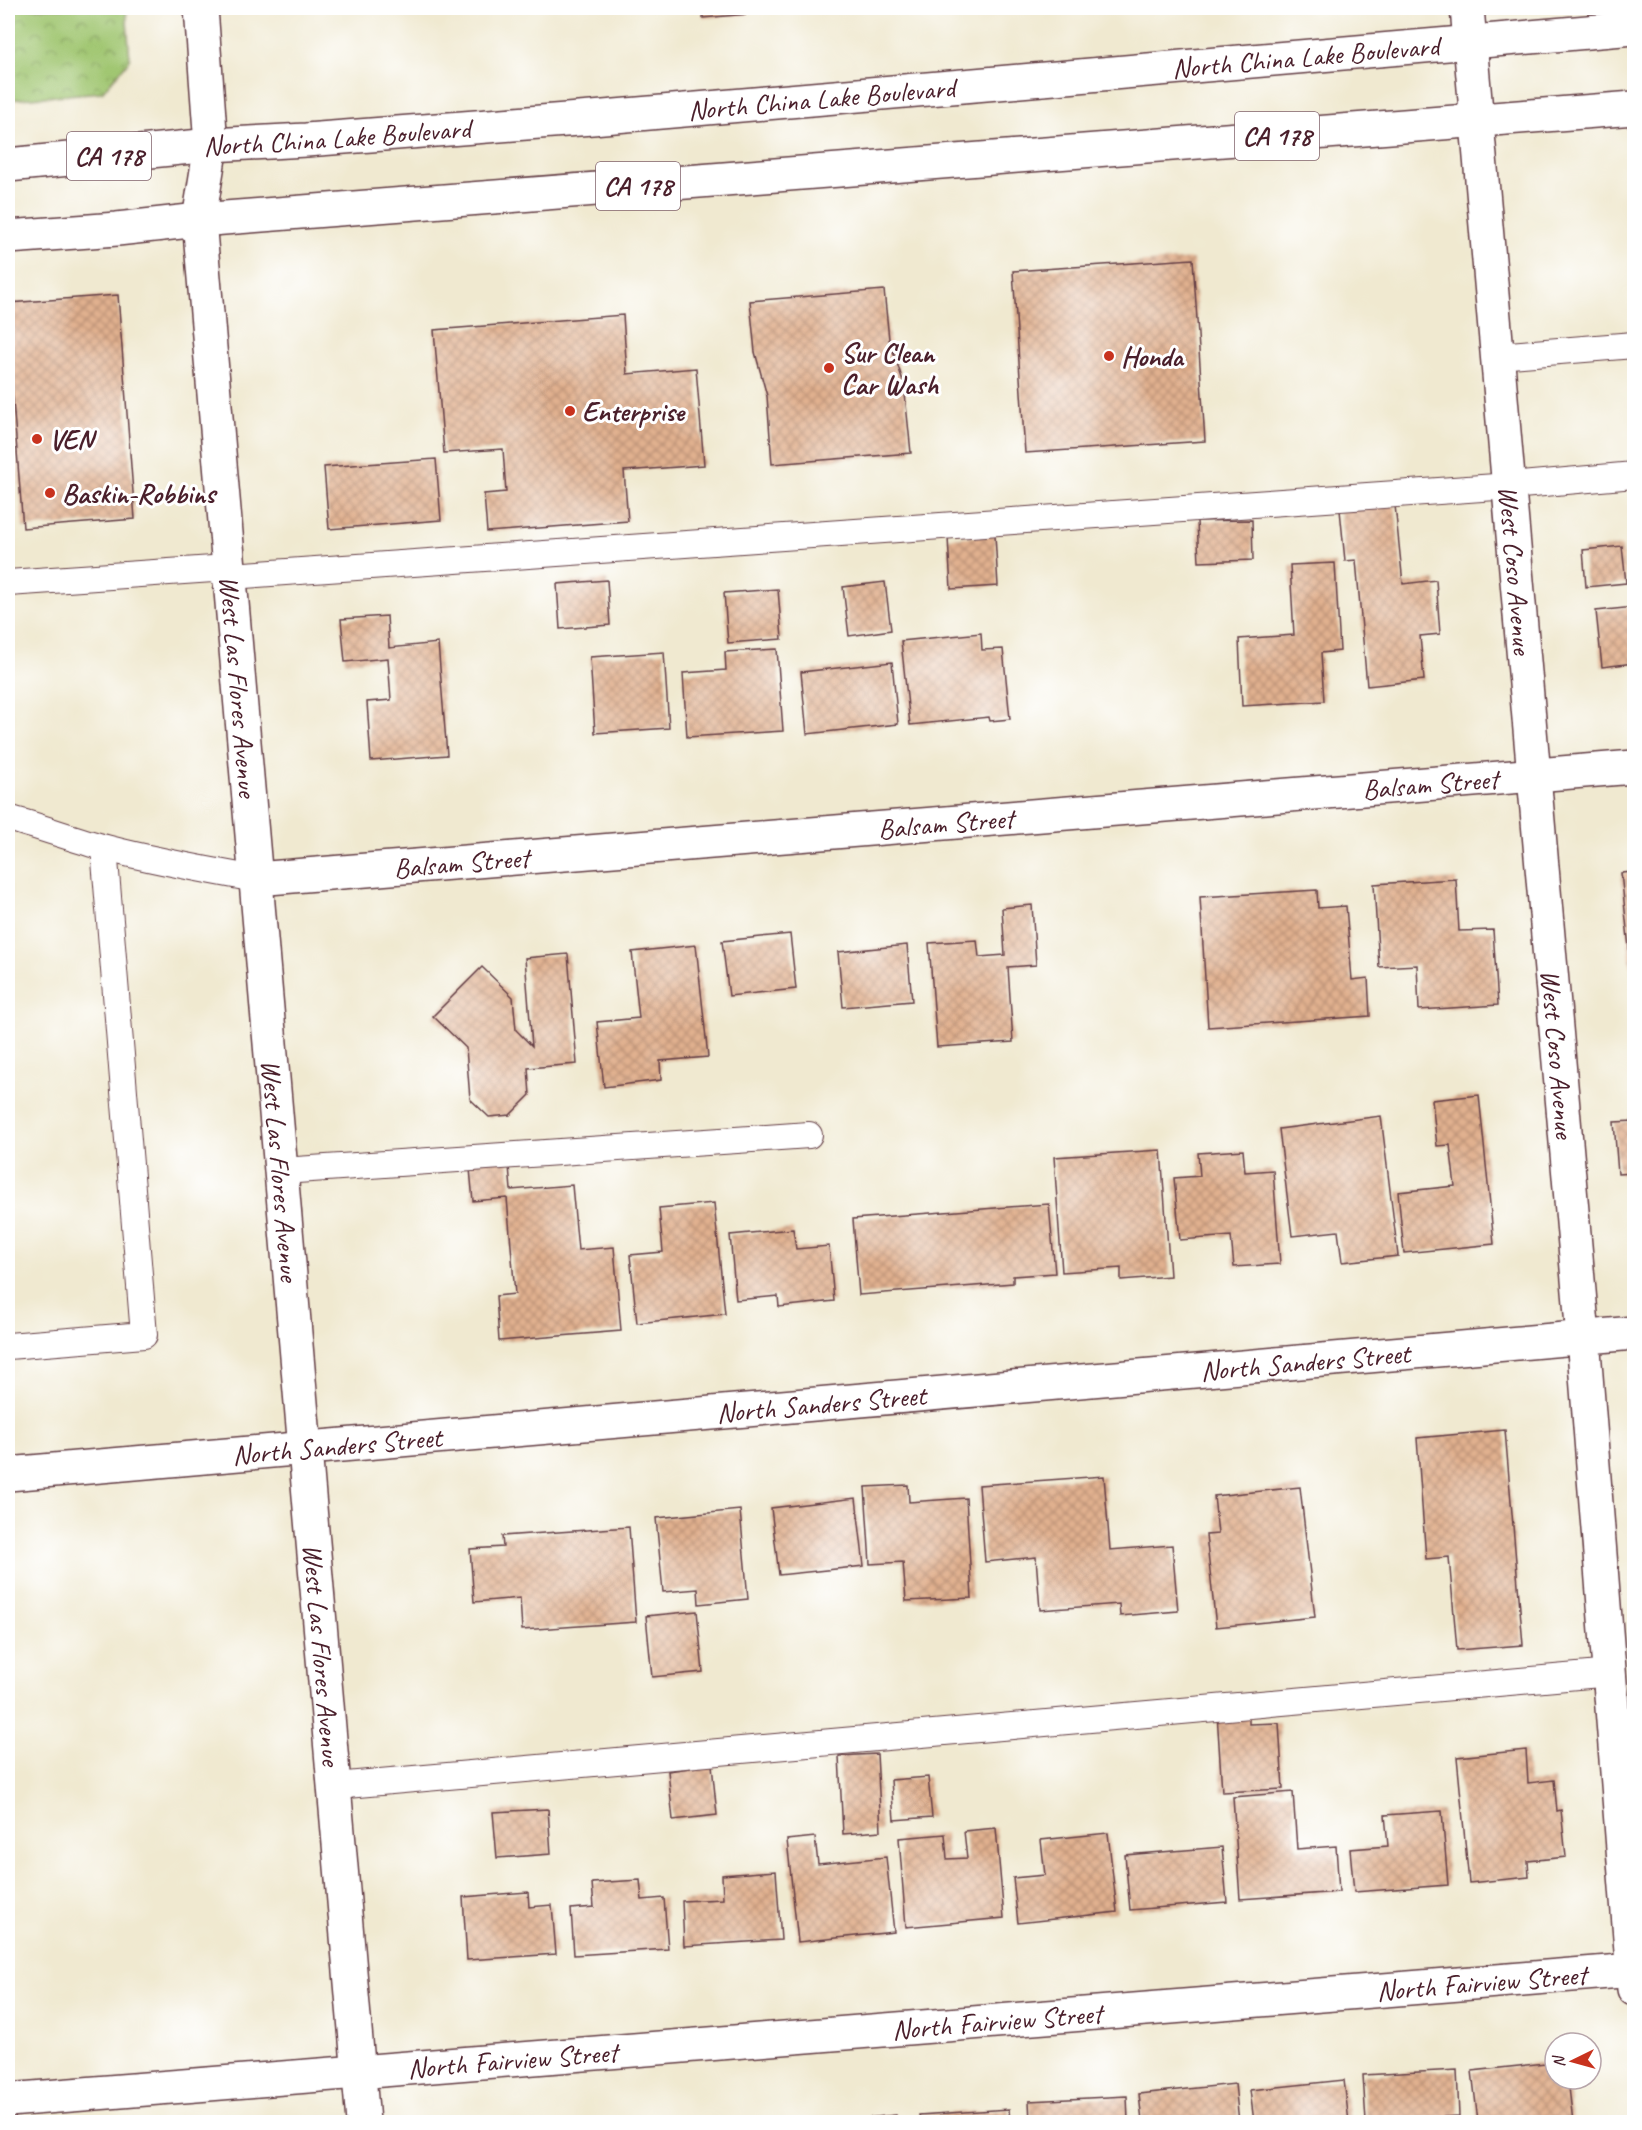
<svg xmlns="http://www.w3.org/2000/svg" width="1642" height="2130" font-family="Caveat,sans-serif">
	<defs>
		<pattern id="park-crowns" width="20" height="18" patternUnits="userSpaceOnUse" patternTransform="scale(1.5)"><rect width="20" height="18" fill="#a0c671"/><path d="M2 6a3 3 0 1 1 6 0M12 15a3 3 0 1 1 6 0" fill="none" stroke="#84a05d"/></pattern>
		<pattern id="building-cross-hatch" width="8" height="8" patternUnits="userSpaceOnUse" patternTransform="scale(1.5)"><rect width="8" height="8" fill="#e1b18f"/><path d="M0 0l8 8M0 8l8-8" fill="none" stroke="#b88f75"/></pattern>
	</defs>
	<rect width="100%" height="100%" fill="#fff"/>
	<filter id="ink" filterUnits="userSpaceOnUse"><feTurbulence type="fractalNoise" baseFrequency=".0167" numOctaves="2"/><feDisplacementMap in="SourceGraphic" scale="12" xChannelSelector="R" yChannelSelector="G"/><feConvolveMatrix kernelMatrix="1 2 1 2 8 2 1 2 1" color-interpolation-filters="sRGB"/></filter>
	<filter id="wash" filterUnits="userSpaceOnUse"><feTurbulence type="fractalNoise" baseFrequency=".008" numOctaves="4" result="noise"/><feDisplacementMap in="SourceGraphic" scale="24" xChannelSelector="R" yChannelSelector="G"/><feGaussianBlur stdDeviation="1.35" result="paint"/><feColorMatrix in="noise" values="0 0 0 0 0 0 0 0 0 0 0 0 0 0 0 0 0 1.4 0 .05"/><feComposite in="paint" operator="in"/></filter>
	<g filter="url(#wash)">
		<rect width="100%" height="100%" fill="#f0e9d0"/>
		<!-- park -->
		<polygon fill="url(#park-crowns)" stroke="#75724e" stroke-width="1.5" points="8,8 126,8 130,60 102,92 8,100"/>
		<g id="blocks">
			<!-- building -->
			<g fill="url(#building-cross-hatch)">
				<polygon points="703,8 748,8 748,14 703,18"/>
				<polygon points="770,8 819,8 819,9 770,12"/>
				<polygon points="1193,259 1205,441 1025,453 1013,271"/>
				<polygon points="884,290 889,339 904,384 911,453 772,464 767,396 755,352 750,301"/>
				<polygon points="118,295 135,519 23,528 8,336 8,303"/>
				<polygon points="623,315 627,374 696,368 704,465 624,471 628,521 487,532 484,494 506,492 503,449 444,453 434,330"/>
				<polygon points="436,459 441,520 329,529 324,467"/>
				<polygon points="1395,505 1403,584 1436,580 1440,634 1420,636 1424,680 1367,686 1356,560 1345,561 1340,510"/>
				<polygon points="1252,520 1253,560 1199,562 1197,521"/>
				<polygon points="995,535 998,586 951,589 948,538"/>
				<polygon points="1622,546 1626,583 1586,587 1583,550"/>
				<polygon points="1335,563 1340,651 1321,653 1324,701 1242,706 1239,639 1294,635 1290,565"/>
				<polygon points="607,580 610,625 560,629 557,584"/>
				<polygon points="885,582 891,630 849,636 843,587"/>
				<polygon points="778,589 782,639 728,643 724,593"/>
				<polygon points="1634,607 1634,663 1602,667 1596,611"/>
				<polygon points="387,616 389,648 438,643 447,755 371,761 367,702 391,700 388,658 345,662 341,619"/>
				<polygon points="981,633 982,650 1003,649 1010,719 990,721 989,717 910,725 901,641"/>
				<polygon points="777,649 783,731 687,737 683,673 726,670 725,652"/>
				<polygon points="664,652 669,728 595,733 590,657"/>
				<polygon points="892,662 898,724 807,734 801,672"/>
				<polygon points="1634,872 1634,986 1633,986 1621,873"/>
				<polygon points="1456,879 1459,931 1493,930 1498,1005 1419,1010 1417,965 1379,967 1374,884"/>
				<polygon points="1317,890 1318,908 1346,906 1352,980 1368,978 1370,1016 1208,1027 1200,897"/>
				<polygon points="1032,905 1036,965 1008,967 1013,1042 937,1047 929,943 977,940 979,957 1005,955 1002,908"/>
				<polygon points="790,934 796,989 729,996 722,941"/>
				<polygon points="696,945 708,1057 660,1061 661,1080 604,1087 597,1022 639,1018 632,952"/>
				<polygon points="907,945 912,1001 843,1007 838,952"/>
				<polygon points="568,954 577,1064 528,1068 530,1095 510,1115 489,1117 470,1099 466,1048 433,1016 482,967 513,997 516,1030 532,1046 525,958"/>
				<polygon points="1479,1095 1494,1244 1404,1253 1398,1192 1455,1186 1450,1145 1437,1146 1432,1100"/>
				<polygon points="1381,1116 1398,1256 1342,1262 1338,1231 1292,1236 1279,1129"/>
				<polygon points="1634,1121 1634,1173 1618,1174 1614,1122"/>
				<polygon points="1161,1150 1170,1276 1121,1280 1121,1268 1062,1272 1054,1157"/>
				<polygon points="1243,1150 1245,1172 1273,1170 1280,1264 1234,1267 1231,1236 1180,1240 1174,1178 1200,1176 1198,1153"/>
				<polygon points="508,1154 511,1190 572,1185 578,1250 614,1247 621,1331 499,1341 496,1296 515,1294 507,1198 473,1201 469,1158"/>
				<polygon points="714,1203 725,1314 637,1323 630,1255 663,1252 659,1208"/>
				<polygon points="1049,1204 1055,1273 1013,1276 1013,1283 859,1295 853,1219"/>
				<polygon points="793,1229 796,1249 829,1246 834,1301 779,1307 778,1296 736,1300 730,1235"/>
				<polygon points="1505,1430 1523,1645 1457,1650 1449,1557 1426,1559 1417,1438"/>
				<polygon points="1104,1476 1110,1550 1172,1545 1178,1611 1120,1616 1119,1604 1040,1610 1036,1557 985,1562 979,1485"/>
				<polygon points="908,1485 909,1502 966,1498 972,1598 906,1601 903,1562 870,1564 865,1487"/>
				<polygon points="1300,1487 1315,1617 1216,1627 1206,1535 1218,1534 1214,1496"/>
				<polygon points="856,1498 864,1566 779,1575 771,1508"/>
				<polygon points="740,1510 748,1599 699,1604 698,1589 663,1592 656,1518"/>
				<polygon points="629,1527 636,1622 522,1630 520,1598 474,1602 470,1549 503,1547 502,1536"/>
				<polygon points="697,1611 703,1672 652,1677 646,1616"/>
				<polygon points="1249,1711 1249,1724 1279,1723 1283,1789 1222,1792 1217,1713"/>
				<polygon points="1526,1750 1528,1783 1554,1780 1557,1811 1561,1810 1566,1857 1528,1861 1529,1877 1469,1883 1457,1757"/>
				<polygon points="877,1754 881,1831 843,1834 839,1756"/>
				<polygon points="712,1765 717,1815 673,1820 668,1771"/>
				<polygon points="928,1777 932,1817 894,1820 891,1780"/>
				<polygon points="1293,1792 1297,1849 1336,1846 1339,1892 1240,1899 1233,1797"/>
				<polygon points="548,1809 551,1854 497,1858 493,1812"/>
				<polygon points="1442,1811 1448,1885 1354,1892 1350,1849 1388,1846 1385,1815"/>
				<polygon points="996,1828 1004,1918 906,1927 899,1838 945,1834 947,1859 967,1858 964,1831"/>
				<polygon points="1108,1833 1117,1912 1018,1923 1013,1878 1045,1875 1041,1840"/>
				<polygon points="815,1837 818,1864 886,1857 894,1932 798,1942 787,1840"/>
				<polygon points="1222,1847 1227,1902 1130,1910 1125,1855"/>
				<polygon points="776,1871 781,1940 684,1946 682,1901 723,1899 722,1875"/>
				<polygon points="640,1880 642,1900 664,1898 668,1949 574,1955 571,1909 594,1907 592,1883"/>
				<polygon points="528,1892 529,1907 552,1905 556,1954 467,1960 463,1897"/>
				<polygon points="1555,2062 1555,2079 1568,2079 1573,2122 1478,2122 1472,2071"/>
				<polygon points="1457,2070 1459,2116 1415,2119 1415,2122 1366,2122 1363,2075"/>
				<polygon points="1344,2080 1349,2122 1254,2122 1250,2090"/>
				<polygon points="1235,2084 1239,2122 1142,2122 1139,2094"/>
				<polygon points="1127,2096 1128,2122 1030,2122 1029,2101"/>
				<polygon points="1009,2109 1010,2122 920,2122 919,2115"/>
				<polygon points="896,2115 897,2122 835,2122 835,2121"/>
			</g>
		</g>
	</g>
	<g filter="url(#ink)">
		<use href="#blocks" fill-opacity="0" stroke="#633d44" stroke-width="1.5"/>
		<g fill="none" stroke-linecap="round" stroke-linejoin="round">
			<!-- service casing -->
			<g stroke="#633d44" stroke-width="28">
				<g id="service">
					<polyline points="1497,356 1634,345"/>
					<polyline points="8,583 213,569 230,576 1510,486 1634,475"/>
					<path d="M8,818C41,827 73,839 106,848C155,861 206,870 256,879"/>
					<polyline points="282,1171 809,1135"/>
					<polyline points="8,1346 144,1335 104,848"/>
					<polyline points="335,1786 1611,1673"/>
				</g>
			</g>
			<!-- minor casing -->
			<g stroke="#633d44" stroke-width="36">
				<g id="minor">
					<path id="s1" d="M1467,8L1583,1337L1634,1989"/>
					<path id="s2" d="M256,879L1634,767"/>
					<path id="s3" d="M8,1474L1634,1333"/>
					<path id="s4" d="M8,2100L1634,1970"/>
				</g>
			</g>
			<!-- tertiary casing -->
			<g stroke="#633d44" stroke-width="36">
				<polyline id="tertiary" points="201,8 211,145"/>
			</g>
			<!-- secondary casing -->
			<g stroke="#633d44" stroke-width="36">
				<g id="secondary">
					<path id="s5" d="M211,145L199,220L363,2122"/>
				</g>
			</g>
			<!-- primary casing -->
			<g stroke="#633d44" stroke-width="36">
				<g id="primary">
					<path id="s6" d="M8,165L211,145L306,140L592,118L1634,28"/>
					<polyline points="8,237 117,229 199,220 1634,108"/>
				</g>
			</g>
			<!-- service -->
			<use href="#service" stroke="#fff" stroke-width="26"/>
			<!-- minor -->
			<use href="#minor" stroke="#fff" stroke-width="33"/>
			<!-- tertiary -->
			<use href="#tertiary" stroke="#fff" stroke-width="33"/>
			<!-- secondary -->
			<use href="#secondary" stroke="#fff" stroke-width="33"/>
			<!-- primary -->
			<use href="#primary" stroke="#fff" stroke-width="33"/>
		</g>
	</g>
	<!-- markers -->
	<g fill="#c8321e" stroke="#fff" stroke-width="2">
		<circle cx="1109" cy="356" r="6"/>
		<circle cx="829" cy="368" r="6"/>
		<circle cx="570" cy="411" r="6"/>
		<circle cx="37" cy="439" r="6"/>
		<circle cx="50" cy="493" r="6"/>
	</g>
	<g text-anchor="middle" stroke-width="6" stroke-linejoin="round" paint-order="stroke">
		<!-- shield labels -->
		<g fill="#fff" stroke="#80626b" stroke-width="1.5">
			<rect x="1235" y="112" width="84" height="48" rx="4.5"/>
			<rect x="67" y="132" width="84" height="48" rx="4.5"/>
			<rect x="596" y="162" width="84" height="48" rx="4.5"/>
		</g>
		<g font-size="27" font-weight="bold" fill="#4a1f2b">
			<text x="1277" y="145">CA 178</text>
			<text x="109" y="165">CA 178</text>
			<text x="638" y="195">CA 178</text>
		</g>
		<!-- street labels -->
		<g font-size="28" fill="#4a1f2b" stroke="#fff">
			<text dy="10" stroke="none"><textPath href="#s6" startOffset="1302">North China Lake Boulevard</textPath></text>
			<text dy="10" stroke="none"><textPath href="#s6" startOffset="816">North China Lake Boulevard</textPath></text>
			<text dy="10" stroke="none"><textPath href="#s6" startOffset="330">North China Lake Boulevard</textPath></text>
			<text dy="10" stroke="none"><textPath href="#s1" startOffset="564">West Coso Avenue</textPath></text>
			<text dy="10" stroke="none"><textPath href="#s5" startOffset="544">West Las Flores Avenue</textPath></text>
			<text dy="10" stroke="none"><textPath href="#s2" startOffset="1178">Balsam Street</textPath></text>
			<text dy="10" stroke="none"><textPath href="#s2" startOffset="692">Balsam Street</textPath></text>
			<text dy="10" stroke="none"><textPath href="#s2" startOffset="206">Balsam Street</textPath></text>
			<text dy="10" stroke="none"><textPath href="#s1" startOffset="1050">West Coso Avenue</textPath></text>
			<text dy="10" stroke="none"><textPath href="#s5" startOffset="1030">West Las Flores Avenue</textPath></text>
			<text dy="10" stroke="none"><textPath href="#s3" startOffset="1302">North Sanders Street</textPath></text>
			<text dy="10" stroke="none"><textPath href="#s3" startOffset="816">North Sanders Street</textPath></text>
			<text dy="10" stroke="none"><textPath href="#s3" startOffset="330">North Sanders Street</textPath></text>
			<text dy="10" stroke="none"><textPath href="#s5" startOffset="1516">West Las Flores Avenue</textPath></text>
			<text dy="10" stroke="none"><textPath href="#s4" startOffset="1478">North Fairview Street</textPath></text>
			<text dy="10" stroke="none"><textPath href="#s4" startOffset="992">North Fairview Street</textPath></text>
			<text dy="10" stroke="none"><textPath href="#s4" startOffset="506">North Fairview Street</textPath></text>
		</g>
		<!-- poi labels -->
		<g font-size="28" font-weight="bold" fill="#4a1f2b" stroke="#fff" text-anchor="start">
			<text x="841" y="362">Sur Clean<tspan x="841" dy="32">Car Wash</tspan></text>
			<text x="1121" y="366">Honda</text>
			<text x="582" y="421">Enterprise</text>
			<text x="49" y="449">VEN</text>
			<text x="62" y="503">Baskin-Robbins</text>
		</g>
	</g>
	<!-- margin -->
	<rect width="1642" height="2130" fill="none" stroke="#fff" stroke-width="30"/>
	<!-- north arrow -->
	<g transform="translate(1573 2061) rotate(265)"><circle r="28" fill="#ffffff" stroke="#b7a5aa" stroke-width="1.5"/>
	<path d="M0-4.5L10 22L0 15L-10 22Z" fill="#c8321e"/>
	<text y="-9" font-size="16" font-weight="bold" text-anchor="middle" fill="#4a1f2b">N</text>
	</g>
</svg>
